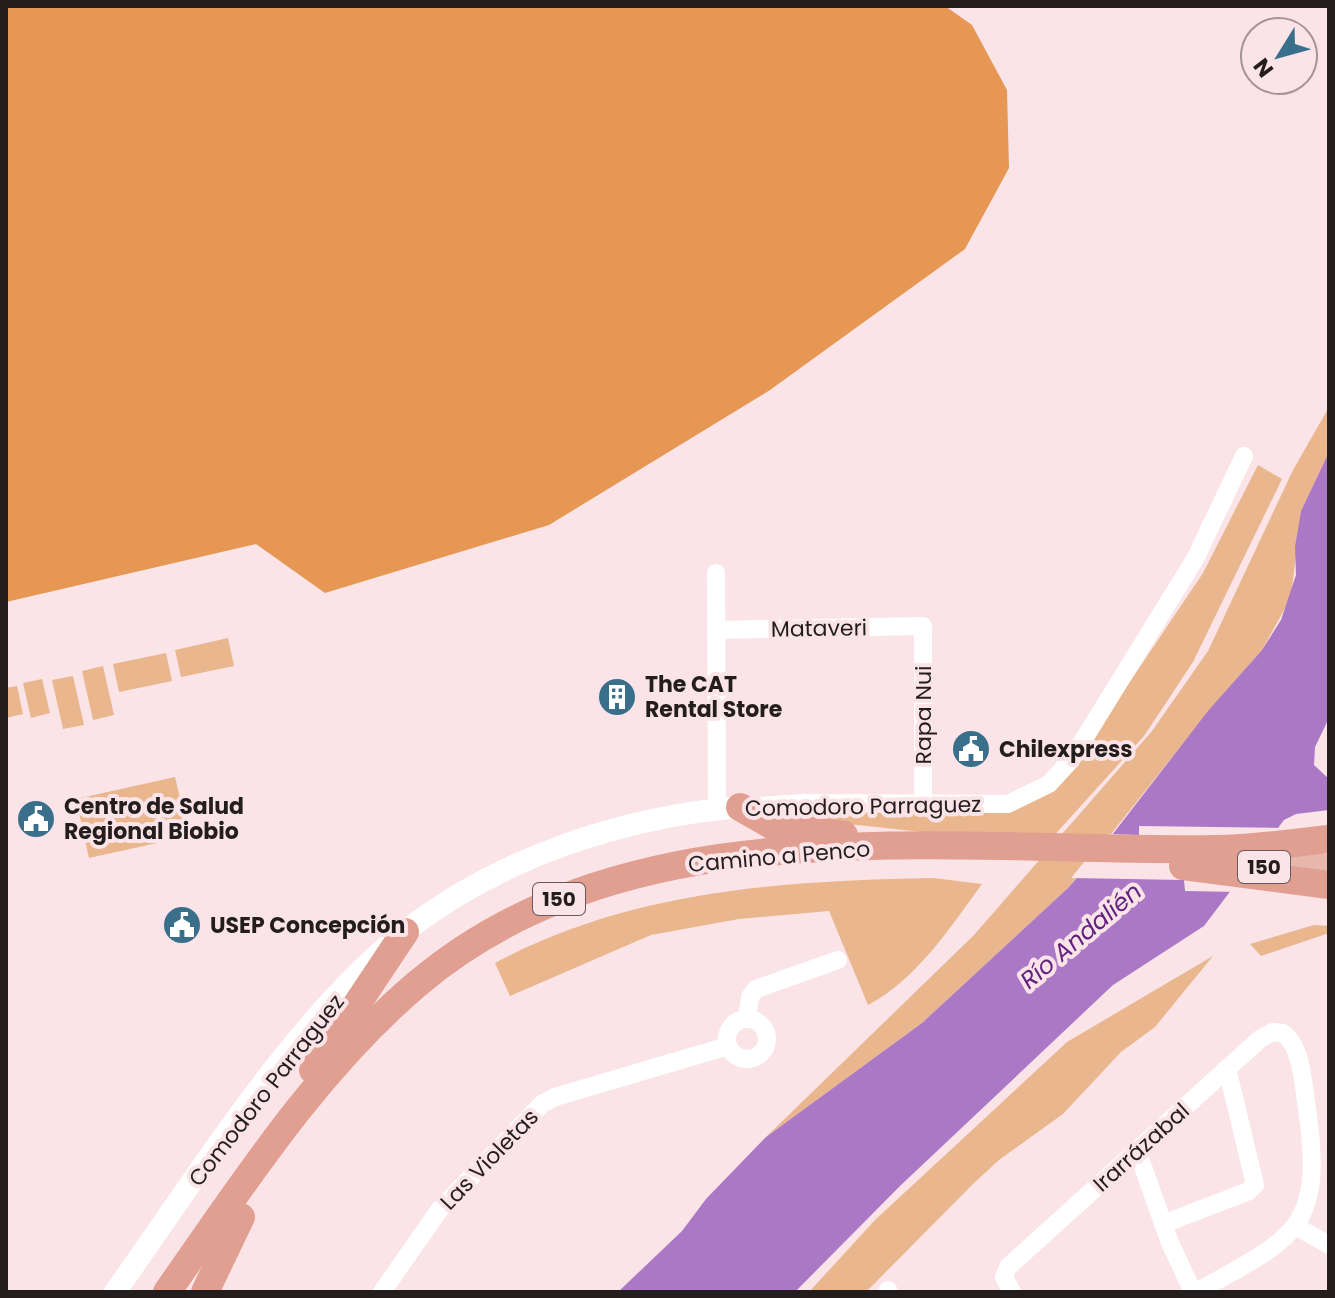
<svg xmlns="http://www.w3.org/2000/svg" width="1335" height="1298" font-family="Poppins,sans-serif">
	<rect width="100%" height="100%" fill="#fae4e8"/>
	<!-- green -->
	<g fill="#e9b68d">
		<polygon points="1329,407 1329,452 1301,511 1291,597 1262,650 1208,712 1068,888 922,1023 766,1137 974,935 1152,731 1208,651 1293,470"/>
		<polygon points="1258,465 1282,479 1193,662 1144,736 1051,839 931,833 775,816 783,810 998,811 1068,774 1203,573"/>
		<polygon points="228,638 234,666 181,677 175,650"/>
		<polygon points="166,653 172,681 119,692 113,664"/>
		<polygon points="103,666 114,715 93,720 82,671"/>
		<polygon points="73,676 84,725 63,729 52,680"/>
		<polygon points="42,679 50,713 31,718 23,683"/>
		<polygon points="17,686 23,714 6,718 6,688"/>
		<polygon points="175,777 189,836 89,858 76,799"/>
		<path d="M933,878L982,884C950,928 916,980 868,1005L829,911L739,919L651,935L510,996L495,963C631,890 782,881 933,878Z"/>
		<polygon points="1314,925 1329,926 1329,933 1261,956 1250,944"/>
		<polygon points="1213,956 1155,1027 1121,1052 1063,1114 999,1160 974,1183 866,1292 809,1292 875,1220 1067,1042"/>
	</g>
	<!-- forest -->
	<polygon fill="#e59753" points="6,6 945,6 972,25 1007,90 1009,168 965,249 770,390 549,525 325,593 256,544 6,602"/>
	<!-- water -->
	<polygon fill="#ab78c6" points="1329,452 1329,718 1315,747 1314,765 1329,779 1329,810 1296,814 1284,820 1204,926 1113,985 900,1186 795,1292 618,1292 682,1231 706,1199 766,1137 922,1023 1068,888 1095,857 1208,711 1262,650 1281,620 1296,575 1295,547 1301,511"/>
	<!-- pier -->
	<polygon fill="#fae4e8" points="1139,826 1284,828 1237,892 1185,891 1184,880 1071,878 1107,834 1139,835"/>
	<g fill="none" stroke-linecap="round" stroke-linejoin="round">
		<!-- minor -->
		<g stroke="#fff" stroke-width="18">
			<polyline points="716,573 717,809"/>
			<polyline points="716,630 923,626 923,804"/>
			<polyline points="744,807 805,803 1008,804 1049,784 1071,760 1195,559 1244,456"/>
			<polyline points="747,1018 750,997 756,989 838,960"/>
			<circle cx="747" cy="1039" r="20"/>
			<polyline points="1137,1150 1170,1243 1193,1292"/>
			<polyline points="1163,1224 1249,1191 1255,1185 1227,1068"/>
			<polyline points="1295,1226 1329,1245"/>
			<polyline points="888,1290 889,1292"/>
			<polyline points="382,1292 440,1209 542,1104 555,1097 728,1046"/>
			<path d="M1012,1292L1004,1277L1008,1267L1260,1039L1273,1032L1283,1033C1301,1046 1303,1081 1306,1102C1325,1227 1299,1236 1196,1292"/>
		</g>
		<!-- tertiary -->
		<path stroke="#fff" stroke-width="22" d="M115,1292C200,1174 293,1019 408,929C502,857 623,817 740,807"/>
		<!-- primary -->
		<polyline stroke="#e8b7ac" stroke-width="28" points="1264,867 1329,868"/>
		<!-- trunk -->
		<g stroke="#e09f90" stroke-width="28">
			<polyline points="740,807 773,826 844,835"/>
			<polyline points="1183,866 1329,885"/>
			<polyline points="313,1070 405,932"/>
			<path d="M167,1292C243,1184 315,1071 417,984C633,801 953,853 1215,849C1253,849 1291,843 1329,839"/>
			<polyline points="205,1292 241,1217"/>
		</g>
	</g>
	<!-- icons -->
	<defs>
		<g id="building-disc" transform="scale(2)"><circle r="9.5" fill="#3a6f8b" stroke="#fae4e8"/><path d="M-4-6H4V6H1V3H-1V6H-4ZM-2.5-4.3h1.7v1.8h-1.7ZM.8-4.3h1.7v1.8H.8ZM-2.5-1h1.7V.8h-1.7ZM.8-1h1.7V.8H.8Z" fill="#fff"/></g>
		<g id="civic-disc" transform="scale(2)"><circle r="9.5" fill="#3a6f8b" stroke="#fae4e8"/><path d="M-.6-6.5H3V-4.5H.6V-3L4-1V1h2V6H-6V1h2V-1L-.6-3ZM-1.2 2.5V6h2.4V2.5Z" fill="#fff"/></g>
	</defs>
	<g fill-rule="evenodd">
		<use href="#building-disc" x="617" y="697"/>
		<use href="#civic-disc" x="971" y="749"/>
		<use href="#civic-disc" x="36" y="819"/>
		<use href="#civic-disc" x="182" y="925"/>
	</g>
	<g text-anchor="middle" stroke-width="8" stroke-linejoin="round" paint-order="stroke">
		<!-- shield labels -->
		<g fill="#fae4e8" stroke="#64595b" stroke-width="2">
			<rect x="1238" y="851" width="52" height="32" rx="6"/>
			<rect x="533" y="883" width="52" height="32" rx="6"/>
		</g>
		<g font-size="20" font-weight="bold" fill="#241d1e">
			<text x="1264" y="874">150</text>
			<text x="559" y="906">150</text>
		</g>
		<!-- street labels -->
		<g font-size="22" fill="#241d1e" stroke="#fae4e8">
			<text transform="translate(819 628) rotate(-1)" y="8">Mataveri</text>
			<text transform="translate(923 715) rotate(-90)" y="8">Rapa Nui</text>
			<text transform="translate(863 806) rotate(-1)" y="8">Comodoro Parraguez</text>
			<text transform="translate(779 856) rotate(-5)" y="8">Camino a Penco</text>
			<text transform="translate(266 1090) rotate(-52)" y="8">Comodoro Parraguez</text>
			<text transform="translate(1141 1147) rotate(-42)" y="8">Irarrázabal</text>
			<text transform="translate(489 1159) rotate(-46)" y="8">Las Violetas</text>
		</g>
		<!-- poi labels -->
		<g font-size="22" font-weight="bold" fill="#241d1e" stroke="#fae4e8" text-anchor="start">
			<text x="645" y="692">The CAT<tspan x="645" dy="25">Rental Store</tspan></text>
			<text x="999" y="757">Chilexpress</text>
			<text x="64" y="814">Centro de Salud<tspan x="64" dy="25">Regional Biobio</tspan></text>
			<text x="210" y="933">USEP Concepción</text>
		</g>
		<!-- water labels -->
		<g font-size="24" font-style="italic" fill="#62217f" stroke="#fae4e8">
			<text transform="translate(1081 936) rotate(-40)" y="8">Río Andalién</text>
		</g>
	</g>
	<!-- border -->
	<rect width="1335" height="1298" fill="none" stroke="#241d1e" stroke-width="16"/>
	<!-- north arrow -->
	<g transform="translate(1279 56) rotate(233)"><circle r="38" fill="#fae4e8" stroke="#a49497" stroke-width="2"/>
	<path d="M0-6L14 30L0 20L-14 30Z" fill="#3a6f8b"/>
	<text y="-12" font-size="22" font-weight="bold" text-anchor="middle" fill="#241d1e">N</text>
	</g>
</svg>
